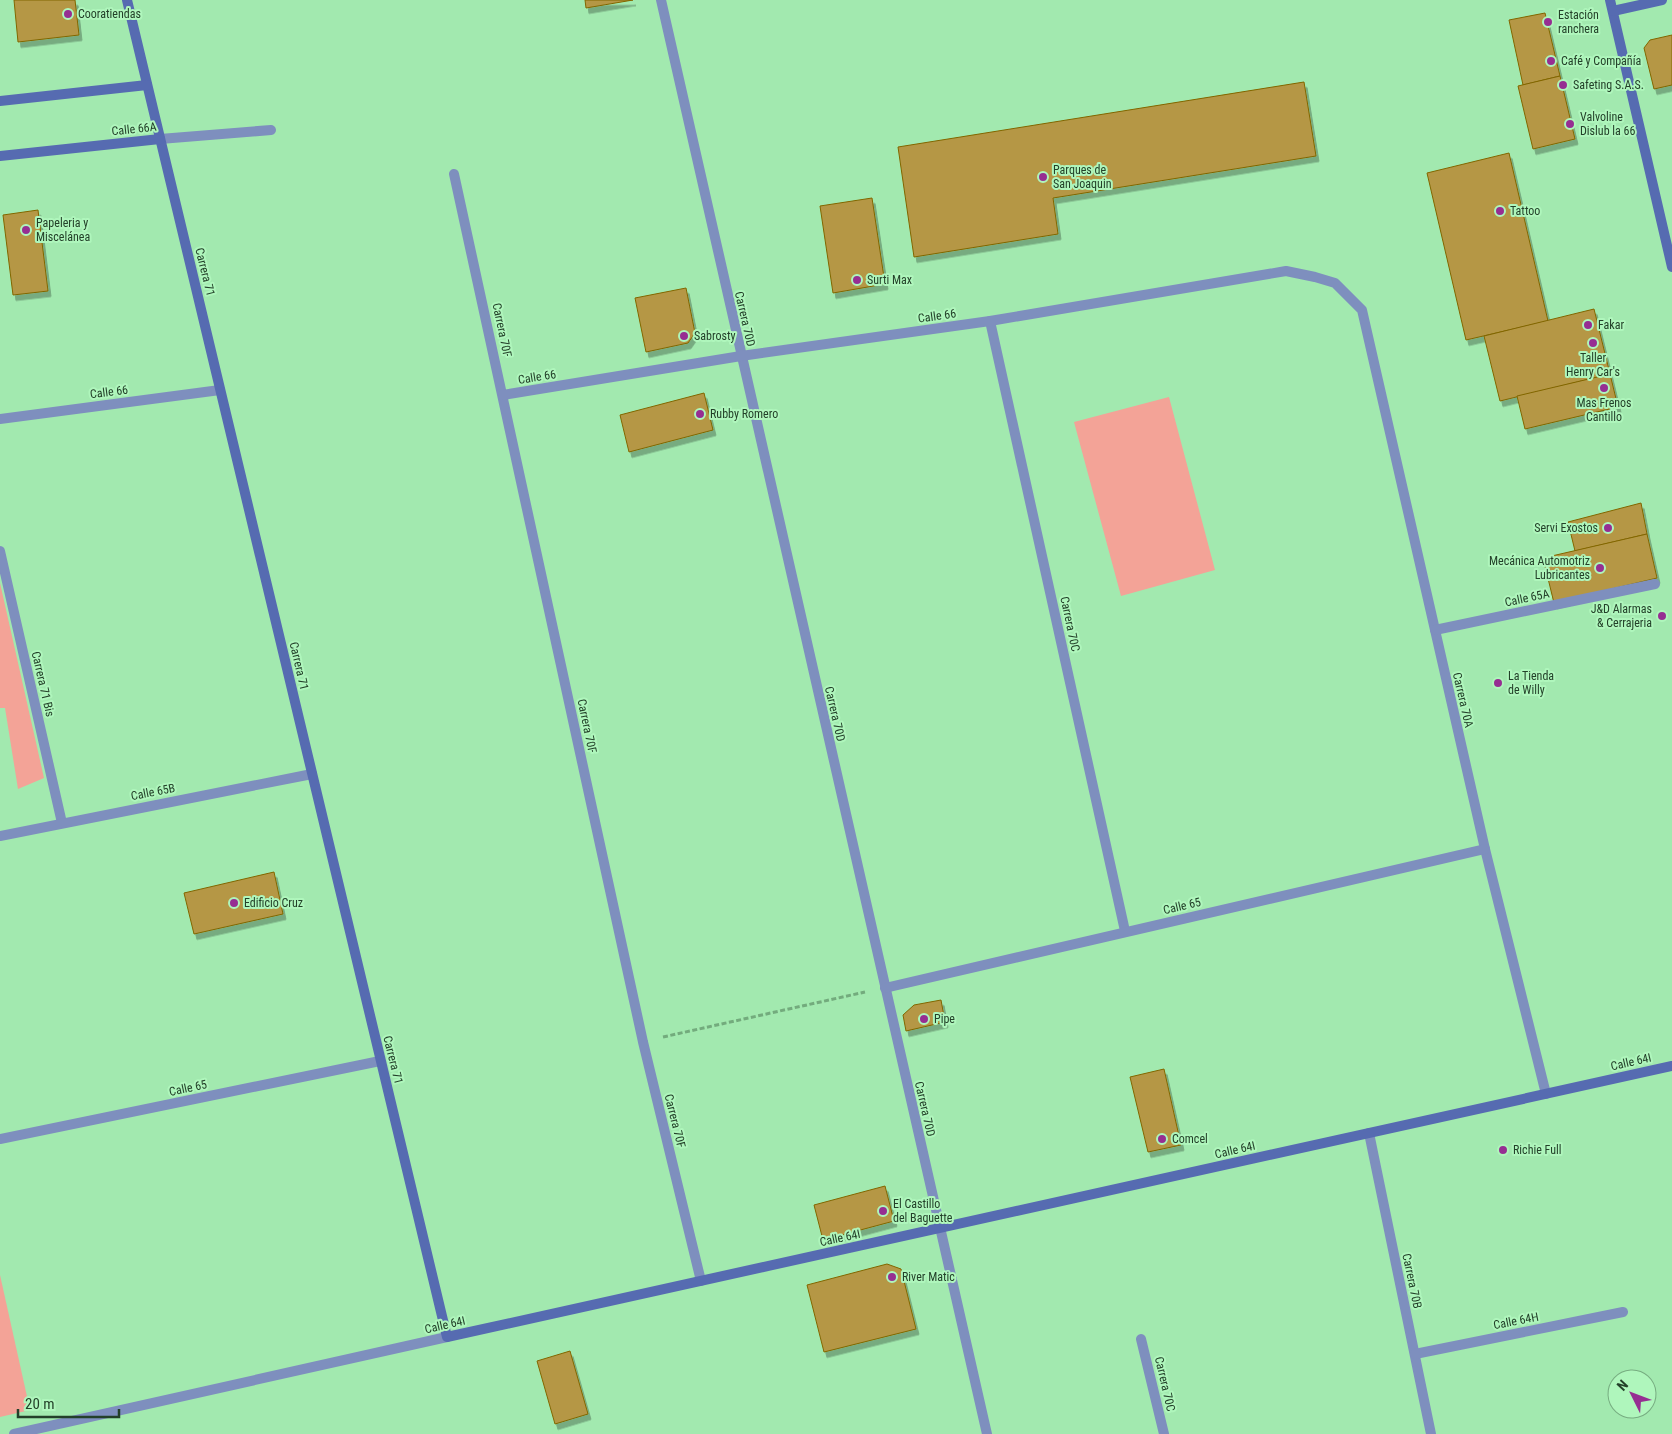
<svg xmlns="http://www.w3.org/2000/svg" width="1672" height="1434" font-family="'Roboto Condensed',sans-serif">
	<defs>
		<filter id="shadow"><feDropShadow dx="3" dy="5.5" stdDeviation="0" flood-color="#0004"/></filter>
	</defs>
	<rect width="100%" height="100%" fill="#a2e9af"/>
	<!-- green -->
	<g fill="#f3a397">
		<polygon points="1169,397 1215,570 1121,596 1074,422"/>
		<polygon points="0,583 44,778 18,789 5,708 0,708"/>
		<polygon points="0,1275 30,1410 0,1417"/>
	</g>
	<!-- building -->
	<g fill="#b59745" stroke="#826600" filter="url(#shadow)">
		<polygon points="14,0 75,0 79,35 18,42"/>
		<polygon points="585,0 633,0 586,8"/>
		<polygon points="1545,13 1560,76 1523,85 1509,20"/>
		<polygon points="1672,35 1672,85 1654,89 1644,48 1650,40"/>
		<polygon points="1560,76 1575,139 1533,149 1518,86"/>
		<polygon points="1304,82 1316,156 1053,198 1058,234 914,257 898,147"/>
		<polygon points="1509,153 1548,321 1466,340 1427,173"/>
		<polygon points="872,198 885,284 833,293 820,206"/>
		<polygon points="38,210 48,291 13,295 3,215"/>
		<polygon points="686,288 695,333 688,343 646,352 635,298"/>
		<polygon points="1594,309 1610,374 1500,401 1484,336"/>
		<polygon points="1610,374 1618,407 1525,429 1517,396"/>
		<polygon points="704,393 713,430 629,452 620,415"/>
		<polygon points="1641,503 1647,534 1575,551 1568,522"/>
		<polygon points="1647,534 1657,578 1554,603 1543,558"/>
		<polygon points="274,872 283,914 194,934 184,893"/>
		<polygon points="941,1000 945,1022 906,1031 903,1015 914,1005"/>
		<polygon points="1164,1069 1181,1145 1148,1152 1130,1077"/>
		<polygon points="885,1186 894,1221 823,1240 814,1205"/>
		<polygon points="887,1264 901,1269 916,1329 824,1352 807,1285"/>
		<polygon points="570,1351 588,1414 555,1424 537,1361"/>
	</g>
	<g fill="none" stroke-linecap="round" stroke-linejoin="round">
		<!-- path -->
		<polyline stroke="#73ab7d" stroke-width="3" stroke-dasharray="5 2.5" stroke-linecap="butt" points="663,1037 865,992"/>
		<!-- street -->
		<g stroke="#7e8fbe" stroke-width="10">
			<polyline points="661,0 987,1434"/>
			<polyline points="160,139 271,130"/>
			<polyline points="454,174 643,1042 701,1281"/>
			<polyline points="990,321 1125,931"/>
			<polyline points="503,395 741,356 990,321 1286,271 1315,277 1335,283 1362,310 1485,849 1546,1094"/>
			<polyline points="0,419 220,390"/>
			<polyline points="0,551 62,823"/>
			<polyline points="1435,630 1655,584"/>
			<polyline points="0,836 312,774"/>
			<polyline points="885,988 1485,849"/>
			<polyline points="1369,1133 1431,1434"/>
			<polyline points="0,1139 380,1061"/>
			<polyline points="1141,1339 1164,1434"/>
			<polyline points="1415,1354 1623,1312"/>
			<polyline points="14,1434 447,1337"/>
		</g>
		<!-- secondary -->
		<g stroke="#566bb1" stroke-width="10">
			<polyline points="127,0 447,1337 1672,1066"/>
			<polyline points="1610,0 1672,267"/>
			<polyline points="1613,11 1662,0"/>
			<polyline points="0,101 147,85"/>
			<polyline points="0,156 160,139"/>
		</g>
	</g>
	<!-- markers -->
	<g fill="#962e92" stroke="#aff6bc" stroke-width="2">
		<circle cx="68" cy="14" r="5"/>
		<circle cx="1548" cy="22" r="5"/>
		<circle cx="1551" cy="61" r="5"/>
		<circle cx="1563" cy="85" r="5"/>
		<circle cx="1570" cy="124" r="5"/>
		<circle cx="1043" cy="177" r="5"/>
		<circle cx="1500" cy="211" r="5"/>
		<circle cx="26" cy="230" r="5"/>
		<circle cx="857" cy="280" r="5"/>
		<circle cx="1588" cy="325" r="5"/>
		<circle cx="684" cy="336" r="5"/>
		<circle cx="1593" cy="343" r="5"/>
		<circle cx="1604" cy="388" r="5"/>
		<circle cx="700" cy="414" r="5"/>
		<circle cx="1608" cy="528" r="5"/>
		<circle cx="1600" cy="568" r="5"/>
		<circle cx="1662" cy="616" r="5"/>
		<circle cx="1498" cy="683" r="5"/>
		<circle cx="234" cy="903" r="5"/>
		<circle cx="924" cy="1019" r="5"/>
		<circle cx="1162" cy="1139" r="5"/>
		<circle cx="1503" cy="1150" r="5"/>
		<circle cx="883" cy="1211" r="5"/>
		<circle cx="892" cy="1277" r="5"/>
	</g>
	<g text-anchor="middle" stroke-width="4" stroke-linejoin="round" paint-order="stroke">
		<!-- poi labels -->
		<g font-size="12" fill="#234029" stroke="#aff6bc" text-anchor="start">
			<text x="78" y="18">Cooratiendas</text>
			<text x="1558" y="19">Estación<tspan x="1558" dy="14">ranchera</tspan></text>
			<text x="1561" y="65">Café y Compañía</text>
			<text x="1573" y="89">Safeting S.A.S.</text>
			<text x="1580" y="121">Valvoline<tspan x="1580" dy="14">Dislub la 66</tspan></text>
			<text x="1053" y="174">Parques de<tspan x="1053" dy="14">San Joaquin</tspan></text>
			<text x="1510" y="215">Tattoo</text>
			<text x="36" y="227">Papeleria y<tspan x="36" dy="14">Miscelánea</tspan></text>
			<text x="867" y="284">Surti Max</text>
			<text x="1598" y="329">Fakar</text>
			<text x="694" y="340">Sabrosty</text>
			<text x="1593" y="362" text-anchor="middle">Taller<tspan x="1593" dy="14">Henry Car's</tspan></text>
			<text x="1604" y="407" text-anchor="middle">Mas Frenos<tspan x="1604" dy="14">Cantillo</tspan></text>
			<text x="710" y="418">Rubby Romero</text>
			<text x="1598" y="532" text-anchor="end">Servi Exostos</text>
			<text x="1590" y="565" text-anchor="end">Mecánica Automotriz<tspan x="1590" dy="14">Lubricantes</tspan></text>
			<text x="1652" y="613" text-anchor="end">J&amp;D Alarmas<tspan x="1652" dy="14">&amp; Cerrajeria</tspan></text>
			<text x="1508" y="680">La Tienda<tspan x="1508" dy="14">de Willy</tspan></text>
			<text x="244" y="907">Edificio Cruz</text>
			<text x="934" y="1023">Pipe</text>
			<text x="1172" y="1143">Comcel</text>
			<text x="1513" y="1154">Richie Full</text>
			<text x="893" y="1208">El Castillo<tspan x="893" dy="14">del Baguette</tspan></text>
			<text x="902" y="1281">River Matic</text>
		</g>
		<!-- street labels -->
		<g font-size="12" fill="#234029" stroke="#aff6bc">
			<text transform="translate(134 129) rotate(-6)" y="4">Calle 66A</text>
			<text transform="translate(205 272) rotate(76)" y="4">Carrera 71</text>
			<text transform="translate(937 316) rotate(-8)" y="4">Calle 66</text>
			<text transform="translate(745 319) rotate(77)" y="4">Carrera 70D</text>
			<text transform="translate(502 330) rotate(78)" y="4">Carrera 70F</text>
			<text transform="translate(537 377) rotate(-9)" y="4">Calle 66</text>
			<text transform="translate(109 392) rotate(-7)" y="4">Calle 66</text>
			<text transform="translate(1527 598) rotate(-12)" y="4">Calle 65A</text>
			<text transform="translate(1070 624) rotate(78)" y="4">Carrera 70C</text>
			<text transform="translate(299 666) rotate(77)" y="4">Carrera 71</text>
			<text transform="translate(43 684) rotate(77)" y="4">Carrera 71 Bis</text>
			<text transform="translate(1463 700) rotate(77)" y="4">Carrera 70A</text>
			<text transform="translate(835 714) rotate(77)" y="4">Carrera 70D</text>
			<text transform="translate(587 726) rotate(78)" y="4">Carrera 70F</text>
			<text transform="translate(153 792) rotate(-11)" y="4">Calle 65B</text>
			<text transform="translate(1182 906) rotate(-13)" y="4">Calle 65</text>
			<text transform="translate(393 1060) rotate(76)" y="4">Carrera 71</text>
			<text transform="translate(1631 1062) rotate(-13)" y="4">Calle 64I</text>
			<text transform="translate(188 1088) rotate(-12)" y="4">Calle 65</text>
			<text transform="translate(925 1109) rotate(77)" y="4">Carrera 70D</text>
			<text transform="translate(675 1121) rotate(76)" y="4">Carrera 70F</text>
			<text transform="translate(1235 1150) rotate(-13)" y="4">Calle 64I</text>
			<text transform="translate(840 1238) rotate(-12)" y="4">Calle 64I</text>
			<text transform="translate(1412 1281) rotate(78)" y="4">Carrera 70B</text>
			<text transform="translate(1516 1321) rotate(-11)" y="4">Calle 64H</text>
			<text transform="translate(445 1325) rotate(-13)" y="4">Calle 64I</text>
			<text transform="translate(1165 1384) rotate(77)" y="4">Carrera 70C</text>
		</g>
	</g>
	<!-- north arrow -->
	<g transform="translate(1632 1394) rotate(312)"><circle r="24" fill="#aff6bc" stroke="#77ad81"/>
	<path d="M0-4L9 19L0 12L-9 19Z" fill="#962e92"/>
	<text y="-8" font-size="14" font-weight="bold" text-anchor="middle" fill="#234029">N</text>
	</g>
	<!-- scale -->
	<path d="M18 1409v8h101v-8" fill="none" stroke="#234029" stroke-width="2.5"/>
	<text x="25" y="1409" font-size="15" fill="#234029" stroke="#aff6bc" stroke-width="4" paint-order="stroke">20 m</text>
</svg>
